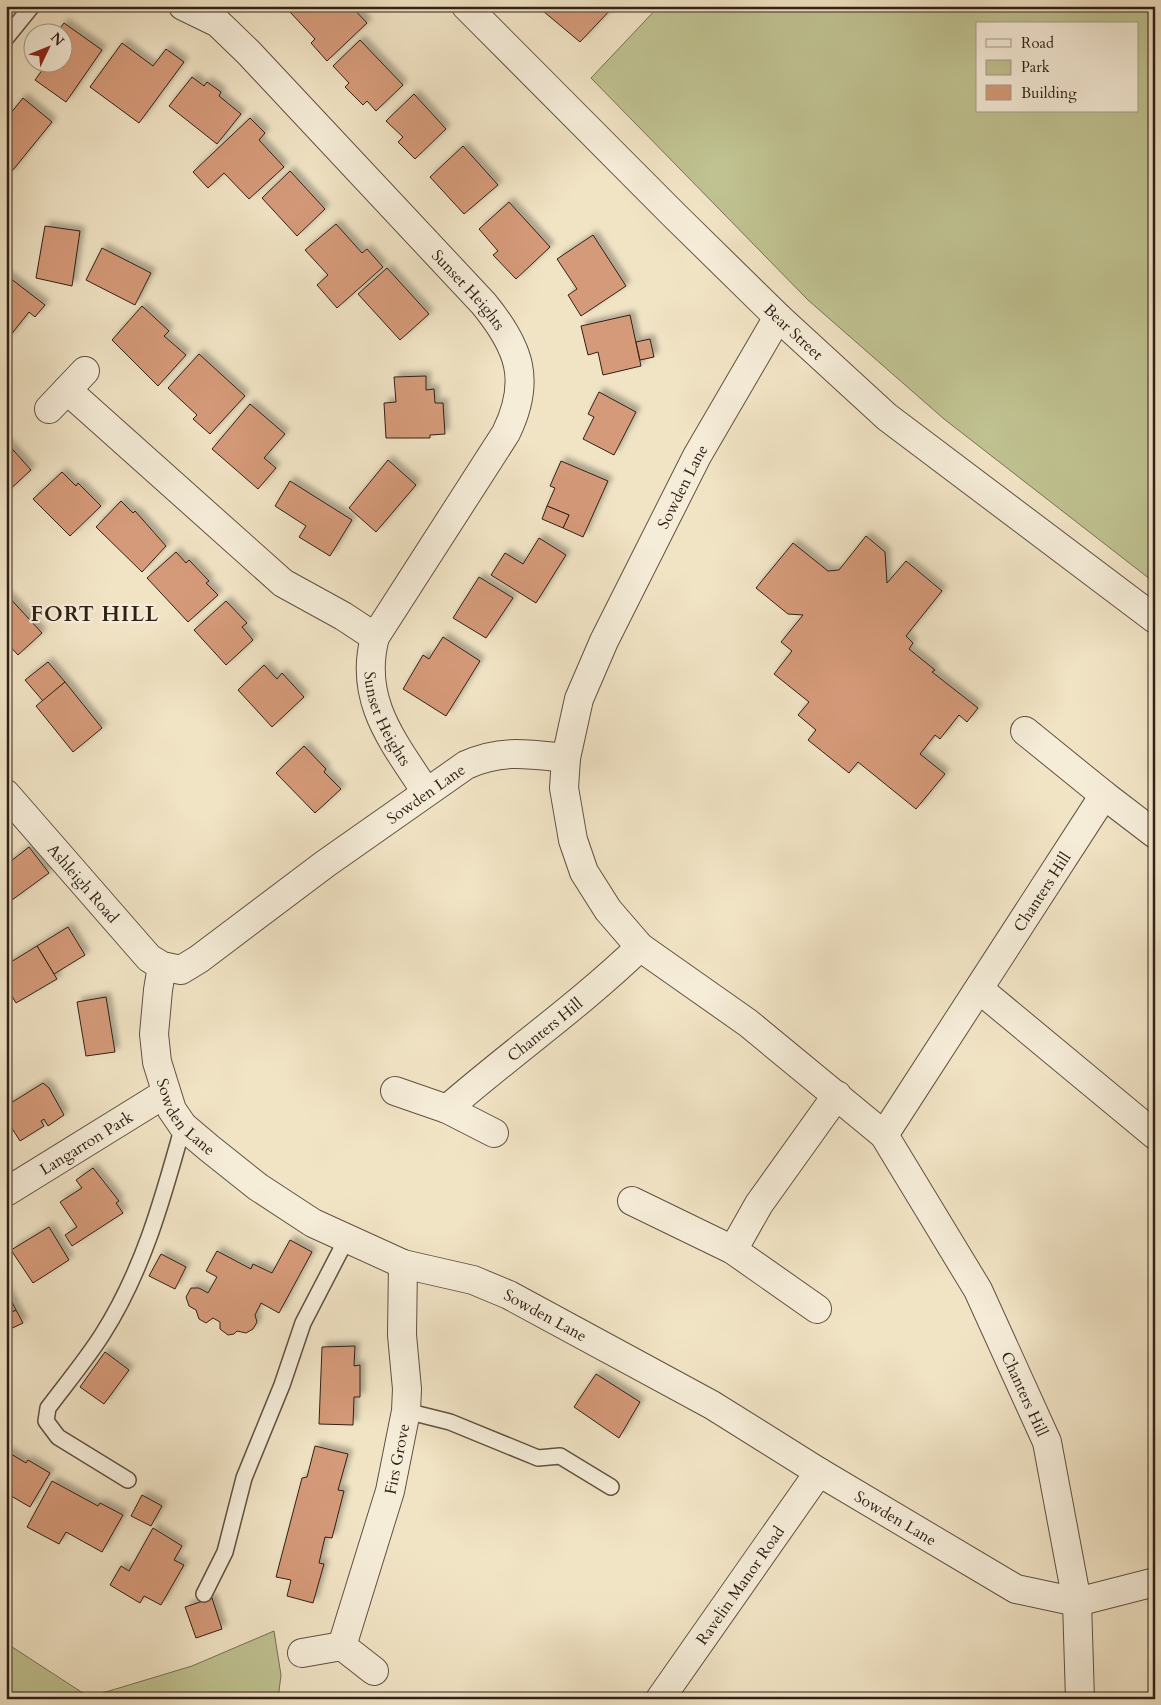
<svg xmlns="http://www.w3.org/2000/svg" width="1161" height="1705" font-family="Cardo,serif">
	<defs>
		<filter id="shadow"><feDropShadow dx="4.5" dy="-4.5" stdDeviation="2.5" flood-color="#0004"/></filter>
	</defs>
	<rect width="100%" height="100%" fill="#f1e4c5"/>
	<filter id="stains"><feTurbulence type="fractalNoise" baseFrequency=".004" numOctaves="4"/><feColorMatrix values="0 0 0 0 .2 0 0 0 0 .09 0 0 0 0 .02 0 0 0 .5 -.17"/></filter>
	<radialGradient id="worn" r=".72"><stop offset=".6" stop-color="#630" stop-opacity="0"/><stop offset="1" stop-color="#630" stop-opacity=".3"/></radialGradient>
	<!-- green -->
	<g fill="#c0c291" stroke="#787154" fill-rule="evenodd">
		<path d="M659,6H1155V583L944,419L808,300L591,78ZM977,24H1137V111H977Z"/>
		<polygon points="274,1631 281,1675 278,1699 6,1699 6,1643 89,1697 192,1666"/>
	</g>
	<!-- building -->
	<g fill="#d59a79" stroke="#312017" filter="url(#shadow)">
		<polygon points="296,6 351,6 367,23 327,61 311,43 315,39 290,12"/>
		<polygon points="539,6 614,6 580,42 543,11 546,9 544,7 542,9"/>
		<polygon points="64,23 102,50 66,102 35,80 48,62 62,62 62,32 57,32"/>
		<polygon points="360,40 403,85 376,111 367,101 363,105 345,87 349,83 333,66"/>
		<polygon points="122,43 153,66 166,49 184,62 139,123 90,87"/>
		<polygon points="192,77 204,86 207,82 221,92 219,96 241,114 217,144 169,106"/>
		<polygon points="414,94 446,129 415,159 398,142 403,137 386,121"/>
		<polygon points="23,98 52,122 8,176 6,119"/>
		<polygon points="250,118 265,133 259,140 284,167 249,199 224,173 208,188 193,172"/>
		<polygon points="463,146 498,185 464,214 430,177"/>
		<polygon points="290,171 325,209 297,236 262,198"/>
		<polygon points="509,202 550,247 516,279 493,255 498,251 479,229"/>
		<polygon points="336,224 362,253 367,249 383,267 337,308 317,285 328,275 305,250"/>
		<polygon points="45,226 80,231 72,286 36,278"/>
		<polygon points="593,235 626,286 581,316 568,295 577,289 557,259"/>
		<polygon points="102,248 151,273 135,305 86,280"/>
		<polygon points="387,268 429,314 400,340 358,294"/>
		<polygon points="6,275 45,305 35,317 29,312 6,341"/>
		<polygon points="142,306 169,331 164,336 186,355 158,386 112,340"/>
		<polygon points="630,315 641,366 603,375 598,352 588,355 581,326"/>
		<polygon points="650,339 654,357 640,360 636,342"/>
		<polygon points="199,354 245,396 210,434 193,419 197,415 168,388"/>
		<polygon points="426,376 426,390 434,389 435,403 443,403 445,434 430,435 430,438 386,438 384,403 396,402 394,377"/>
		<polygon points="599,392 636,412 614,455 583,439 594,417 588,414"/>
		<polygon points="250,404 285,434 264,458 276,468 258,489 212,449"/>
		<polygon points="6,442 31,470 6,493"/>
		<polygon points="388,460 416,485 376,532 349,508"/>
		<polygon points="561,461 608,481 583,537 563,528 569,515 547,506 555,488 550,486"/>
		<polygon points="62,472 76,486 78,483 101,506 70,536 33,499"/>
		<polygon points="290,481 352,520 330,556 299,537 306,526 275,506"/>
		<polygon points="121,501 133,513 135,511 166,546 142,572 96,527"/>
		<polygon points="547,506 569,515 563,528 542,519"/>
		<polygon points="866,536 885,552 887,583 906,561 942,591 906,636 913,643 909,649 935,670 932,672 978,708 967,722 959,715 940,739 935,735 920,754 945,774 916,809 858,762 849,773 808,740 816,730 798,715 809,702 774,674 792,651 781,642 803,615 788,614 756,588 793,543 828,571 839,570"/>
		<polygon points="539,538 566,555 536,603 491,575 505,553 523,564"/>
		<polygon points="176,552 186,563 189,560 209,581 206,583 218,595 188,622 147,578"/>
		<polygon points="479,577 513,598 486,638 453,618"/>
		<polygon points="6,594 42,633 18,655 6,642"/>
		<polygon points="226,601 247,623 242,627 253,640 226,665 194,630"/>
		<polygon points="443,637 480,661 446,716 403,689 423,655 429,659"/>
		<polygon points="48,662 65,682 43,701 25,680"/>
		<polygon points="264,665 277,679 282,673 304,697 272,727 238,690"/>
		<polygon points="65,682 102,728 73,752 36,706"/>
		<polygon points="304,746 326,769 324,772 341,789 315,813 276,773"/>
		<polygon points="29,847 49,873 12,900 6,891 6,865"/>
		<polygon points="68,927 85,955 54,974 37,946"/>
		<polygon points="37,946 57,979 16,1003 6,986 6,965"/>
		<polygon points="106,997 115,1052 86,1056 77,1002"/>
		<polygon points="43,1083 49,1088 64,1115 48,1126 44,1119 41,1121 44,1126 20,1141 6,1119 6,1106"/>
		<polygon points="93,1168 119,1201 116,1203 123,1213 72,1246 65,1235 77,1227 60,1202 82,1188 76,1180"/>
		<polygon points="49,1227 69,1260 33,1283 11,1250"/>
		<polygon points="290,1240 312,1252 279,1313 261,1303 255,1315 257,1322 253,1329 246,1333 237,1331 234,1334 228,1335 220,1329 220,1322 213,1318 206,1323 199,1319 196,1310 189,1306 186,1297 191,1288 199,1288 208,1293 217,1277 206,1271 217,1251 251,1269 253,1264 272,1273"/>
		<polygon points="161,1254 186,1267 175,1289 149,1276"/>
		<polygon points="6,1290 16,1310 6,1315"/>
		<polygon points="16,1310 23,1323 6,1331 6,1315"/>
		<polygon points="355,1346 354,1366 360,1365 360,1397 354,1397 353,1425 319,1424 322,1347"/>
		<polygon points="105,1352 129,1370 104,1404 80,1387"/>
		<polygon points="596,1374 640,1402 619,1438 574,1407"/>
		<polygon points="315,1446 348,1454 338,1490 344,1491 332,1538 325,1537 319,1563 324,1564 313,1603 287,1596 291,1580 276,1577 302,1478 307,1477"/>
		<polygon points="6,1451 26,1463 28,1460 50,1473 30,1507 6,1493"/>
		<polygon points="52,1481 98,1506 100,1503 123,1515 102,1552 66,1532 59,1544 27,1527"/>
		<polygon points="142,1495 162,1506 151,1526 131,1516"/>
		<polygon points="153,1528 182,1546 174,1560 184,1565 161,1605 144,1596 140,1603 110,1585 121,1566 129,1571"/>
		<polygon points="212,1598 222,1629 196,1638 185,1607"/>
	</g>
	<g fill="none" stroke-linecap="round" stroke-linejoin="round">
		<!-- service casing -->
		<g stroke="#615142" stroke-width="18">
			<g id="service">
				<polyline points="6,38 32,6"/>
				<polyline points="406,1411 450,1422 538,1458 560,1456 611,1487"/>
				<path d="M128,1480L58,1437L46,1421L48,1408C66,1384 86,1360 102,1335C143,1271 163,1198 183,1126"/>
				<polyline points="204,1594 225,1552 244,1478 282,1385 303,1323 346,1240"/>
			</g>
		</g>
		<!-- minor casing -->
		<g stroke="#615142" stroke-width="30">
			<g id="minor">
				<path id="s1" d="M183,6L218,23L249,53L484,304C519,347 532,380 506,433L375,637"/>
				<polyline points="67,390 85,371"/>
				<path id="s2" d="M49,409L67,390L283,583L343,616L375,637C358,701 394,742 426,792"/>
				<polyline points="1025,731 1104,795"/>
				<path id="s3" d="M566,758L564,788L573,840L584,872L608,910L640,947L748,1023L884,1135L978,1290L1047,1442L1077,1602L1080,1699"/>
				<path id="s4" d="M6,794L149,958L162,966L181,970L199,959L325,864L466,765C501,749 528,754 566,758L579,699L604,641L697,456L778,317"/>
				<path id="s5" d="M162,966L158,990L154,1034L157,1062L172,1110L183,1126L209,1148L258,1187L313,1223L403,1264L473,1280L509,1295L712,1405L819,1472L1016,1589L1077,1602L1155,1582"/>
				<polyline points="979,989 1155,1135"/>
				<polyline points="395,1091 447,1109 494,1133"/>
				<path id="s6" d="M447,1109C510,1054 580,1005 640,947"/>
				<path id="s7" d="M884,1135L1104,795L1155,834"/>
				<path id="s8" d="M6,1192L166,1093"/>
				<polyline points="632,1201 733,1250 817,1309"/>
				<polyline points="733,1250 759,1204 837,1095"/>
				<path id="s9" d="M342,1646L390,1491L406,1411L407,1389L402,1335L403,1264"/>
				<polyline points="302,1653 342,1646 374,1671"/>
				<path id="s10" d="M660,1699L819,1472"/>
			</g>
		</g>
		<!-- tertiary casing -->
		<g stroke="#615142" stroke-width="30">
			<g id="tertiary">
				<path id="s11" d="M466,6L674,215L778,317L887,417L1155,619"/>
			</g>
		</g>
		<!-- service -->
		<use href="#service" stroke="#f6edd9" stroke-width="15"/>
		<!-- minor -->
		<use href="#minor" stroke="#f6edd9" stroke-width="28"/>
		<!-- tertiary -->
		<use href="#tertiary" stroke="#f6edd9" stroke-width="28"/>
	</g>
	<g text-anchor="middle" stroke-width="4.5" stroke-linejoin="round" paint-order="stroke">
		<!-- street labels -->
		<g font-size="16" fill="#312017" stroke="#f6edd9">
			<text dy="6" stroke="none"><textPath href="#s1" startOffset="405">Sunset Heights</textPath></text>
			<text dy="6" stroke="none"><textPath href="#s11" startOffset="462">Bear Street</textPath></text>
			<text dy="6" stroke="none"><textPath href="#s4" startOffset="1002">Sowden Lane</textPath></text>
			<text dy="6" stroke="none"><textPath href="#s2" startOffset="508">Sunset Heights</textPath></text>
			<text dy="6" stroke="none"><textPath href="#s4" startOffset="554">Sowden Lane</textPath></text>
			<text dy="6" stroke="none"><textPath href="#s4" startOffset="118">Ashleigh Road</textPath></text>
			<text dy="6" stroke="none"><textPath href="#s7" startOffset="290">Chanters Hill</textPath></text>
			<text dy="6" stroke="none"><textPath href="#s6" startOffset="126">Chanters Hill</textPath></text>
			<text dy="6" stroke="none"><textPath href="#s5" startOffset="160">Sowden Lane</textPath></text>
			<text dy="6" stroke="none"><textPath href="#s8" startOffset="94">Langarron Park</textPath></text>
			<text dy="6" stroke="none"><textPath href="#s5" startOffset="580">Sowden Lane</textPath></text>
			<text dy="6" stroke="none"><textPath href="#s3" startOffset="814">Chanters Hill</textPath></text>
			<text dy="6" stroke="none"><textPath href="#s9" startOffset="195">Firs Grove</textPath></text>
			<text dy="6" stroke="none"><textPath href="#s5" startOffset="985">Sowden Lane</textPath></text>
			<text dy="6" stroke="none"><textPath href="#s10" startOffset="139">Ravelin Manor Road</textPath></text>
		</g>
		<!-- district labels -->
		<g font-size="21" font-weight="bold" letter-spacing="1" fill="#312017" stroke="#f6edd9">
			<text x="95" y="621">FORT HILL</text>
		</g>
	</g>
	<!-- margin -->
	<rect width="1161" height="1705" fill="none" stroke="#f1e4c5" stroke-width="25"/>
	<rect x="8" y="8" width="1146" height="1690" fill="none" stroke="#312017" stroke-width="2.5"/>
	<rect x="12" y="12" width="1136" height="1680" fill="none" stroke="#312017"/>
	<!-- legend -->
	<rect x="976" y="22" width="162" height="90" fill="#f6edd9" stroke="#a79b8b"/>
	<rect x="986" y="39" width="25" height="8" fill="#f6edd9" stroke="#a79b8b"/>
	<text x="1021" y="48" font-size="15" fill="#312017">Road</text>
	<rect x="986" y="60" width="25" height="15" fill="#c0c291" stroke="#a79b8b"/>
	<text x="1021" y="72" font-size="15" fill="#312017">Park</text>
	<rect x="986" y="85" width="25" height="15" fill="#d59a79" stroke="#a79b8b"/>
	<text x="1021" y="98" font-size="15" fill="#312017">Building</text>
	<!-- north arrow -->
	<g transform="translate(48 48) rotate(47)"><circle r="24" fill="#f6edd9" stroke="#a79b8b"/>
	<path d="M0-4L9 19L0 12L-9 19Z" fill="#8f2418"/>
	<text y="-8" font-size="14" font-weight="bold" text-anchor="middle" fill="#312017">N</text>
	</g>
	<rect width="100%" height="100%" filter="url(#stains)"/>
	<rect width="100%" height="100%" fill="url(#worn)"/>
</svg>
